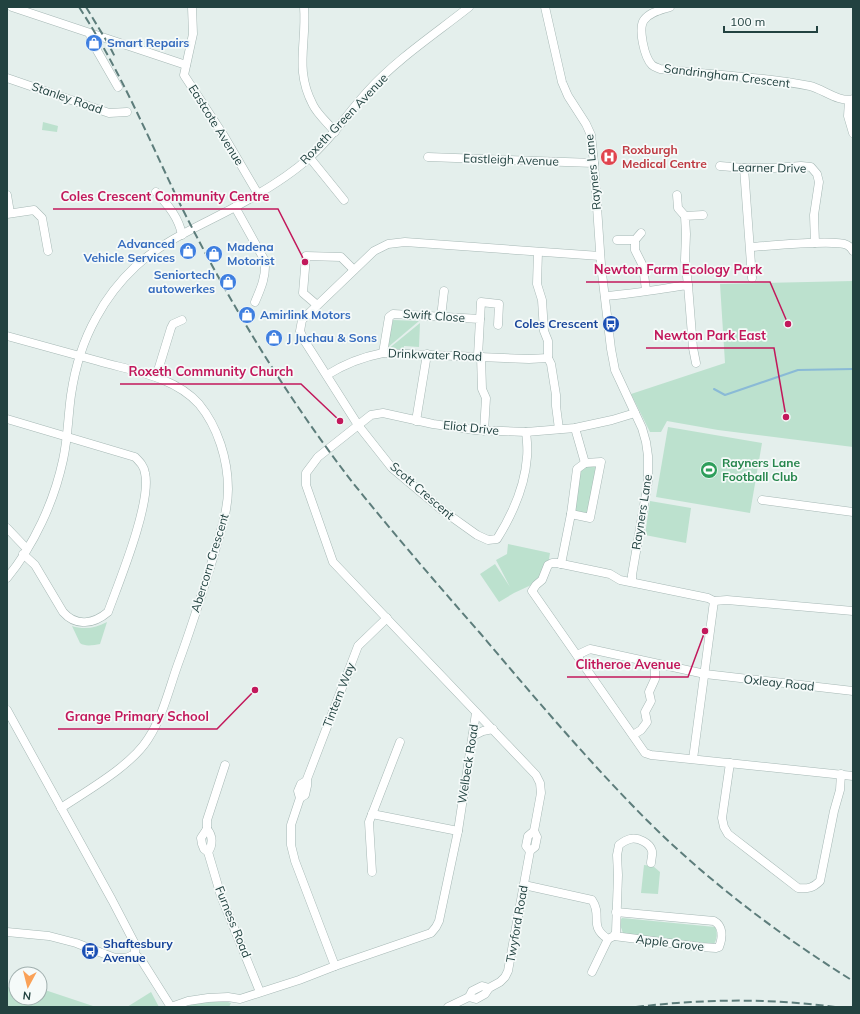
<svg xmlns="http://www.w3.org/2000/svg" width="860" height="1014" font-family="Mulish,sans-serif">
	<rect width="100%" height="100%" fill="#e4efec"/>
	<!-- green -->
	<g fill="#bce1ce">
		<polygon points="43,122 58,126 57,132 42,130"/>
		<polygon points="853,281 853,447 718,430 667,421 661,432 650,432 631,394 725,363 720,284"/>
		<polygon points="393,320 419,321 387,348"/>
		<polygon points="420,323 419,347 404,346 404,351 387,350"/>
		<polygon points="668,427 762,443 750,513 656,497"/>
		<polygon points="581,465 597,465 591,513 571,511"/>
		<polygon points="650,501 691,508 686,543 645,535"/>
		<polygon points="508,544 550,553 548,565 542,580 514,593 499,602 480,574 495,564 510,587 496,560 507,554"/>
		<path d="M107,622L101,641L100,644C94,645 85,647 80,643L72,626C84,630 96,628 107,622Z"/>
		<polygon points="644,865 653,866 660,872 658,894 641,893"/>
		<path d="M622,918L715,927C718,932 717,939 714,944L625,935L623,933L619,922Z"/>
		<polygon points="7,987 16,988 16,998 40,998 40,989 42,989 96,1007 7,1007"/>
		<polygon points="151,992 159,1007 127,1007"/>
		<path d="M228,1002L231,1003L229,1007H186C198,1001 214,1002 228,1002Z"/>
	</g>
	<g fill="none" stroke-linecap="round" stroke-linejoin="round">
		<!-- stream -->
		<polyline stroke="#8abad6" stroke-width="2" points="714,389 725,395 798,370 853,369"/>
		<!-- minor casing -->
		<g stroke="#a6b8b5" stroke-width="9">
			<g id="minor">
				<polyline points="12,7 186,65"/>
				<polyline points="192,7 193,34 184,75 224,136 258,194"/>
				<path d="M304,7C307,44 294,69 313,105C318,115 328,123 335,132"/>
				<polyline points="545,7 562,82 568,96 586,124 591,135 594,163 601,265 611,349 615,370 642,428 646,442 648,456 648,482 632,575 632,581"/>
				<path d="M670,7C661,10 650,12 644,20C638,28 644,57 652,65C654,67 658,68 660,69C710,75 761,76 810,86C823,89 839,103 853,99"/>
				<polyline points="90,34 91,40 118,87"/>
				<polyline points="7,78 109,113 127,112"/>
				<polyline points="849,101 848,116 853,133"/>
				<polyline points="428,157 594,163"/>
				<polyline points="310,158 344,200"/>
				<polyline points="720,166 744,168 774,168 801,166 811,167 817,174 819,182 814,215 815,243"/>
				<polyline points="744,168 752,278"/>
				<path d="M156,192C168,205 179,218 182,235"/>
				<polyline points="7,195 10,213"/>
				<polyline points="677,195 678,208 685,216"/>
				<path d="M235,207L265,261C266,277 261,288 255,302"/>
				<polyline points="7,214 34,210 42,218 48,251"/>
				<polyline points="617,240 635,240 641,233"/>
				<polyline points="635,240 635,250 643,266 646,290"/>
				<path d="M751,247C768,246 835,239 847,245C849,246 852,249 853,251"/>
				<polyline points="538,252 537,284 542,300 544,331 548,341 548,358 551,364 556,395 556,406 559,429"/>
				<polyline points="688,285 685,260 686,234 685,216 703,215"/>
				<path d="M605,296C633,294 660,289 688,285L693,348L696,363"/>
				<polyline points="317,305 303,293 306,256 341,257 354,270"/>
				<polyline points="441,317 444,291"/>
				<polyline points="480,319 481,302 499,304 498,325"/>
				<path d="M7,336C37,344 68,353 98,361C132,371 174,376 199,404C218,427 228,460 228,489C228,513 219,535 213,558C202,594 191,629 178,664C169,689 163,716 148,739C131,766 88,790 61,808"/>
				<polyline points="383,353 389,317 393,314 480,319 478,356"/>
				<polyline points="481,356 482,389 486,398 484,431"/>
				<path d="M327,375C346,363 362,357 383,353L529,359L548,358"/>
				<polyline points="156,377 171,328 173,324 182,320"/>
				<path d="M7,419L135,457C140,462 144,466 145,473C152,502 119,582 108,612C94,624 76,627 63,612L35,565L23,554"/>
				<polyline points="416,421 427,354"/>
				<polyline points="575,428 585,463"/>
				<path d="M526,432C527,441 528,449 527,457C525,486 512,515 497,539L488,540L477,535L442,510L392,468L358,425L304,340L300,331L302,320L374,251L388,244L405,242L600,256"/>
				<polyline points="762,500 853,512"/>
				<polyline points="571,514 590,518 601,462 585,463"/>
				<polyline points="7,528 27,549"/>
				<polyline points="561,564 571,514 577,469 585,463"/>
				<path d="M7,578C34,545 54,502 63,460C68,438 68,416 71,395C75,368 83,341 96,318C106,299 120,281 136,266C164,240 202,225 235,207C261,193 288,177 309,158C332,138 348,113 368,91C397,59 435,34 469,7"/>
				<polyline points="714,601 727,600 853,611"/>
				<polyline points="577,655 590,649 705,674 853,691"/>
				<polyline points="7,710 112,900 135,944 135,954 142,961 171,1007"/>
				<polyline points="633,735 641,730 647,722 645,712 651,701 649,692 655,679 655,664"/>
				<polyline points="473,736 483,731 493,729"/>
				<polyline points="693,759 714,601 708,598 620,580 610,574 557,563 552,563 548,565 542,580 536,585 532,591 645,753 651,755 853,776"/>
				<path d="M730,763L722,818L724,827L728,834L798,888C808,889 813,888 820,881L834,811L840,790L841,774"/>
				<polyline points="225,765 207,820 207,829 201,838 202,844 204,849 208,852 221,896 260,992"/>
				<polyline points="306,781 301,784 298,791 300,798 291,825 291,845 295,861 335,966"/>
				<polyline points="300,798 305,795 307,786 307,779 358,646 387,618"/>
				<polyline points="372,814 458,831"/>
				<path d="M207,829C213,836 213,845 208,852"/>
				<polyline points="530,851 526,846 528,836 534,831"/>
				<polyline points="372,872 369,822 400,742"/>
				<path d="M524,885L592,900C603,916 588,926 608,939L614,936L616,932L618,875L617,855L619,845C623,842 626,840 630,839C638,837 650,843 652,851C653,855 651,859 651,863"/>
				<polyline points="7,932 49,936 76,943 115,958 126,958 135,954"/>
				<path d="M614,936L701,947L716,948L719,947C723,937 723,926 714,921L616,912"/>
				<polyline points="592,972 608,939"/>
				<polyline points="469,997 472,991 482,986 489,988"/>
				<polyline points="171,1007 188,1001 208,998 228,997 240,999 299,980 335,966 431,933 436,927 439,921 458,831 476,713"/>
				<polyline points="448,1007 469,997 476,999 485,994 489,988 500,982 505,977 508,971 530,851 535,847 537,837 534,831 541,793 540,783 536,775 333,562 306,485 306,473 318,457 371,415 383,413 433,424 475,430 526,432 575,428 612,420 635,413"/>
			</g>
		</g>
		<!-- minor -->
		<use href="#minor" stroke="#fff" stroke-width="8"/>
		<!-- rail -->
		<g stroke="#5d7d7b" stroke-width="2" stroke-dasharray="8 4" stroke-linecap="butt">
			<path d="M79,7C120,70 148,137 180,204C199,242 219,279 240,315C274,373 312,430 353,483C394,534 437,584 480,633C529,691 578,749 631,804C696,872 773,931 853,981"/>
			<polyline points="86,7 109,45 115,57"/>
			<path d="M636,1007C702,999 769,998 835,1007"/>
		</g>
	</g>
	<!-- icons -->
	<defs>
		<g id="shop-disc" transform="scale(0.9)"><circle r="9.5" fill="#3f7fe0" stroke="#f5faf9"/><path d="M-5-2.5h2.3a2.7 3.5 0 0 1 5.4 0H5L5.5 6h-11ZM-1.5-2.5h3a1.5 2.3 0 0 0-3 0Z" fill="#fff"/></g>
		<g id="hospital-disc" transform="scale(0.9)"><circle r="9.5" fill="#e0444e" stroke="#f5faf9"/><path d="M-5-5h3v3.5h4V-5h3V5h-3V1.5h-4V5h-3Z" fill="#fff"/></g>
		<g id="bus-disc" transform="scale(0.9)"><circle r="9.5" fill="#1a4fb4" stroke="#f5faf9"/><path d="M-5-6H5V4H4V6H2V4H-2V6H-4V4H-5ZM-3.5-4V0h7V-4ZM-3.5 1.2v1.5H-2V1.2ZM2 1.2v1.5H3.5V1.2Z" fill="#fff"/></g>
		<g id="stadium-disc" transform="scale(0.9)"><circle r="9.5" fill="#2e9e5b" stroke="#f5faf9"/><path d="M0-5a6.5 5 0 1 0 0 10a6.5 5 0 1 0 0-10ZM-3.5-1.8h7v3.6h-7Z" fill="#fff"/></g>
	</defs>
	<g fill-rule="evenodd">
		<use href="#shop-disc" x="94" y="43"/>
		<use href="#hospital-disc" x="609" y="157"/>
		<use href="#shop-disc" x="188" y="251"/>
		<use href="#shop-disc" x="214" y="254"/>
		<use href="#shop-disc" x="228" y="282"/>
		<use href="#shop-disc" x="247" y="315"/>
		<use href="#bus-disc" x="611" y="324"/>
		<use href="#shop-disc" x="274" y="338"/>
		<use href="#stadium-disc" x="709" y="470"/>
		<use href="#bus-disc" x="90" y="951"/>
	</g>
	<g text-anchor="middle" stroke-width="3.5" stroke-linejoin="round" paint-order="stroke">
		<!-- shop labels -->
		<g font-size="12" font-weight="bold" fill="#366cbe" stroke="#f5faf9" text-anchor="start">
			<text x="107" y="47">Smart Repairs</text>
			<text x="175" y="248" text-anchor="end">Advanced<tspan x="175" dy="14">Vehicle Services</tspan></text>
			<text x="227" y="251">Madena<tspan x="227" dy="14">Motorist</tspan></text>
			<text x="215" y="279" text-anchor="end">Seniortech<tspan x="215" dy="14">autowerkes</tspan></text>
			<text x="260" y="319">Amirlink Motors</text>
			<text x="287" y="342">J Juchau &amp; Sons</text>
		</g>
		<!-- street labels -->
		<g font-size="12" fill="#224240" stroke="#f5faf9">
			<text transform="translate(727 76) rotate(7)" y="4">Sandringham Crescent</text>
			<text transform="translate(67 98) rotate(19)" y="4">Stanley Road</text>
			<text transform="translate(344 119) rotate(-46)" y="4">Roxeth Green Avenue</text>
			<text transform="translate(216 125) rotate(58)" y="4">Eastcote Avenue</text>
			<text transform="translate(511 160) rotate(2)" y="4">Eastleigh Avenue</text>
			<text transform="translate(769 168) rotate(1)" y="4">Learner Drive</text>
			<text transform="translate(593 172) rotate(-96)" y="4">Rayners Lane</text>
			<text transform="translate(434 316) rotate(4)" y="4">Swift Close</text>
			<text transform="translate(435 355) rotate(2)" y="4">Drinkwater Road</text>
			<text transform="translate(471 428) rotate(6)" y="4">Eliot Drive</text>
			<text transform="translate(422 491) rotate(41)" y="4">Scott Crescent</text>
			<text transform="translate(642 512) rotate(-81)" y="4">Rayners Lane</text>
			<text transform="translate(210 563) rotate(-73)" y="4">Abercorn Crescent</text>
			<text transform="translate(779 683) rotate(6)" y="4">Oxleay Road</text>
			<text transform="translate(339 695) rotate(-69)" y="4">Tintern Way</text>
			<text transform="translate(468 764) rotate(-81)" y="4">Welbeck Road</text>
			<text transform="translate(233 922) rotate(68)" y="4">Furness Road</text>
			<text transform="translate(517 924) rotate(-80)" y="4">Twyford Road</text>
			<text transform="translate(670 943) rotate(7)" y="4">Apple Grove</text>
		</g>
		<!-- health labels -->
		<g font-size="12" font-weight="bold" fill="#be3a42" stroke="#f5faf9" text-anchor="start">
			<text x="622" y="154">Roxburgh<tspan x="622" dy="14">Medical Centre</tspan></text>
		</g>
		<!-- transit labels -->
		<g font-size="12" font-weight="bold" fill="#164399" stroke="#f5faf9" text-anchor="end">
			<text x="598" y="328">Coles Crescent</text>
			<text x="103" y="948" text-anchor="start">Shaftesbury<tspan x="103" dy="14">Avenue</tspan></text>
		</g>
		<!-- leisure labels -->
		<g font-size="12" font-weight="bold" fill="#27864d" stroke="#f5faf9" text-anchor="start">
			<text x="722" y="467">Rayners Lane<tspan x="722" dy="14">Football Club</tspan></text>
		</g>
	</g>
	<!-- callouts -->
	<path fill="none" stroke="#c2185b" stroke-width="1.5" d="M305 262L278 209H53M788 324L770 282H586M786 417L774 348H646M340 421L301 384H120M705 631L688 677H567M255 690L217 729H58"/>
	<g fill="#c2185b" stroke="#f5faf9" stroke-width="1.5">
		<circle cx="305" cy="262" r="4"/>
		<circle cx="788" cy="324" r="4"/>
		<circle cx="786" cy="417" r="4"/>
		<circle cx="340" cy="421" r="4"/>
		<circle cx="705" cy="631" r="4"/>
		<circle cx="255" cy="690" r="4"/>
	</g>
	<g font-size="13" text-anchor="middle" font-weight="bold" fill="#c2185b" stroke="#f5faf9" stroke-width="3.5" stroke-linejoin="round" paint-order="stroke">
		<text x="165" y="201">Coles Crescent Community Centre</text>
		<text x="678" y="274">Newton Farm Ecology Park</text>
		<text x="710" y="340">Newton Park East</text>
		<text x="211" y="376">Roxeth Community Church</text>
		<text x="628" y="669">Clitheroe Avenue</text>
		<text x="137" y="721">Grange Primary School</text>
	</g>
	<!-- border -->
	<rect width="860" height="1014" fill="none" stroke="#224240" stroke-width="16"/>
	<!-- north arrow -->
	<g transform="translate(28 986) rotate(187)"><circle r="19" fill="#f5faf9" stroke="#a1b0af"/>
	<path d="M0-3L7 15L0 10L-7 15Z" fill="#faa157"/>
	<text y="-6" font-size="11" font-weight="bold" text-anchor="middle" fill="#224240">N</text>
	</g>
	<!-- scale -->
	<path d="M724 26v6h93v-6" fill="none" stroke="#224240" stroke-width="2"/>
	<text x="730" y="26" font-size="12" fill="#224240" stroke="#f5faf9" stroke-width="3" paint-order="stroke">100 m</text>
</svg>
